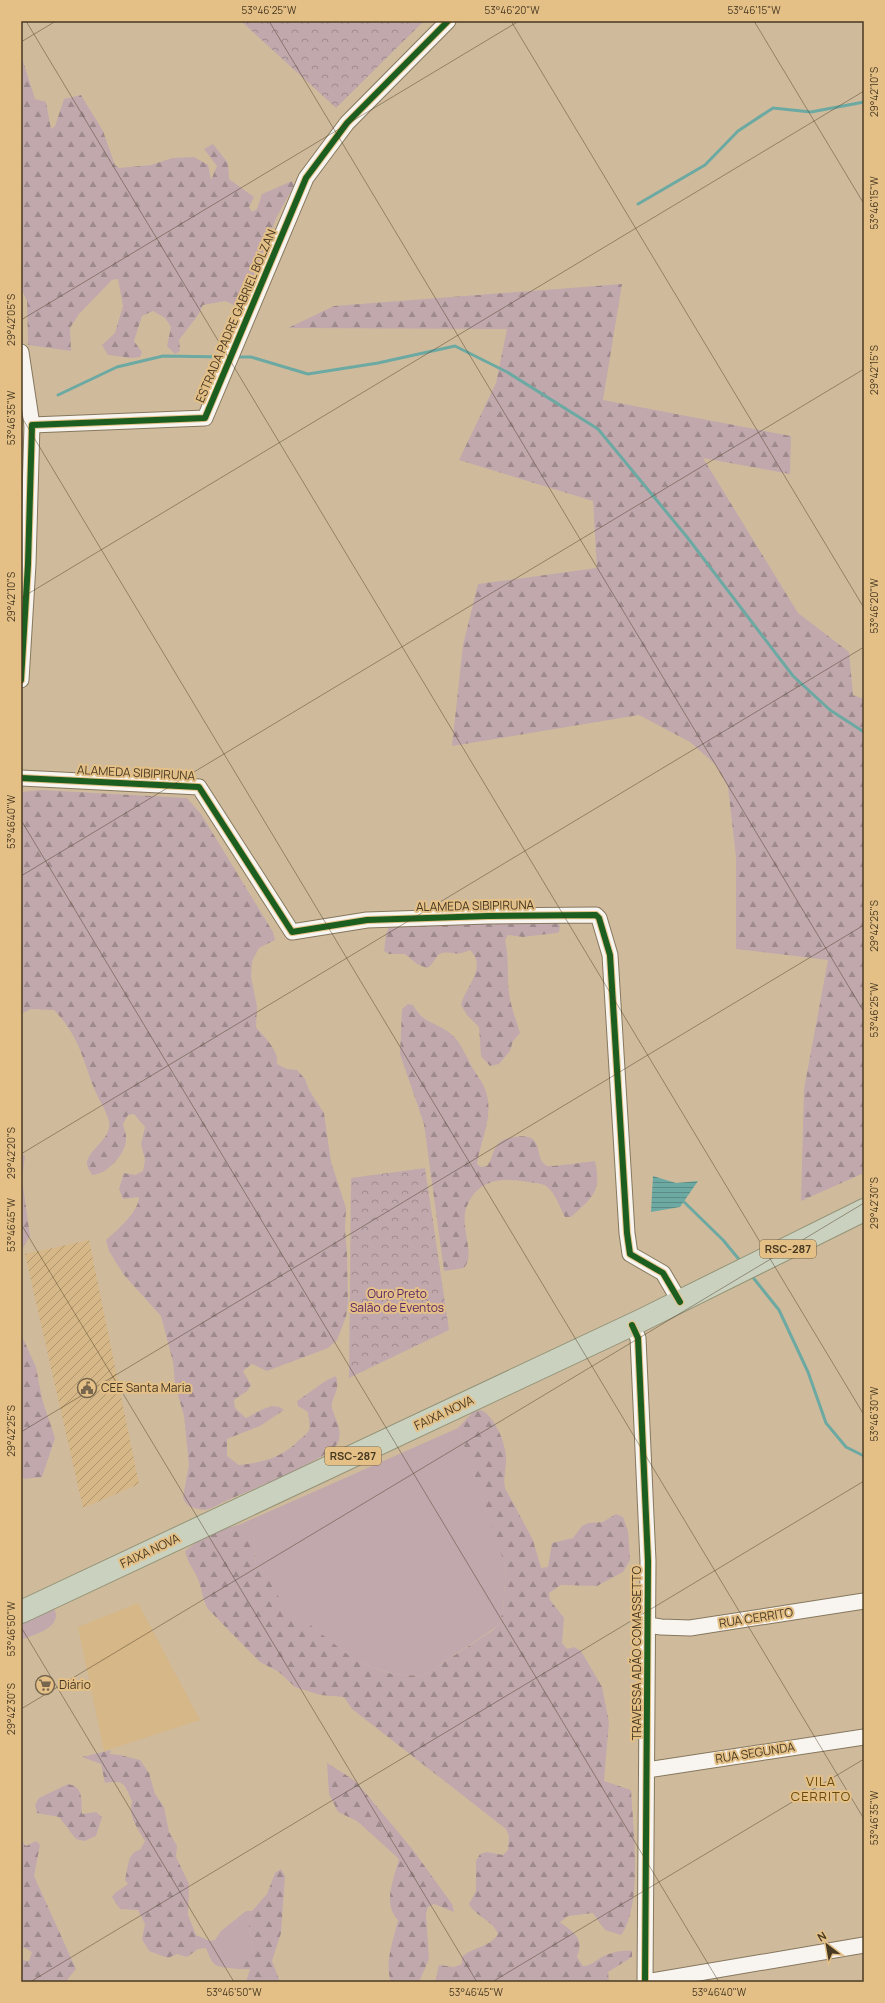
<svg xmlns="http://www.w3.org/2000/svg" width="885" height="2003" font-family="Manrope,sans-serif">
	<defs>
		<pattern id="industrial-furrows" width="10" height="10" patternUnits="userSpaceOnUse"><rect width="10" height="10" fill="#d6b787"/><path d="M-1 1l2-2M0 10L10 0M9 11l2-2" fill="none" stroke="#b0966e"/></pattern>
		<pattern id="forest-firs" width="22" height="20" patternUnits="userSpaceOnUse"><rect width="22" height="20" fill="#c0a8ad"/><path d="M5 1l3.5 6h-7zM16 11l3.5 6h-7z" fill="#9e8a8c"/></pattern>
		<pattern id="park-crowns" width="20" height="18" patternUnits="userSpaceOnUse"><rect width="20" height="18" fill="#c0a8ad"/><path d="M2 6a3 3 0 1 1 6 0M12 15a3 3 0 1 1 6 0" fill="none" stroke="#9e8a8c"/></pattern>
		<pattern id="water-rules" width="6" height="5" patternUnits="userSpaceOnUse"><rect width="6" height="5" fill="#6ca9a2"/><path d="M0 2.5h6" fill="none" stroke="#5b8b84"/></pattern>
	</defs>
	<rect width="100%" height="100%" fill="#cfbb9c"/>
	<!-- built -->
	<polygon fill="#d6b787" points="138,1603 200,1720 104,1751 78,1627"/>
	<!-- industrial -->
	<polygon fill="url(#industrial-furrows)" points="89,1240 139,1484 83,1508 25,1254"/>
	<!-- green -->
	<g fill="#c0a8ad">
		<polygon points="458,1428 506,1568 503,1610 499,1625 423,1676 393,1674 356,1661 309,1624 284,1608 266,1575 256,1565 254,1537 241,1524"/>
		<path d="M50,1609H54C64,1627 33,1635 21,1640V1624Z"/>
		<path d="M246,1911H252L249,1925L252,1946L249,1954L232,1963L237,1969C215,1966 214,1969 206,1948L198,1949L196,1935L210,1941L215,1940L221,1931Z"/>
	</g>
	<!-- forest -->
	<g fill="url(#forest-firs)">
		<polygon points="21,55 35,99 46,102 51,129 55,126 64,99 81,95 103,131 115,165 119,168 151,165 172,158 194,157 208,165 211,180 217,166 204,149 213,144 228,163 229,179 254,197 249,207 252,212 257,209 262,194 292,181 294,186 277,216 241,308 225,301 203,305 198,315 179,340 180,351 175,354 167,346 171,327 165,318 153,311 142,316 134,341 142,352 140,357 132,358 108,355 102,345 115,333 123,306 118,279 112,280 79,314 70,328 71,351 28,345 27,301 21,288"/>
		<polygon points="622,284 603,400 791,436 790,474 703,458 798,613 849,652 853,695 864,699 864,1173 801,1201 804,1089 828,960 736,949 736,857 728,787 715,764 690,742 639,715 452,746 463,645 478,584 597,568 593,501 459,460 496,383 507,329 288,328 334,306"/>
		<polygon points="21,428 26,442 21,517"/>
		<path d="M41,790L187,798L201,814L273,932L275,940L259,948L252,961L251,977L257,1006L256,1027C265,1038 279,1050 277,1064L287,1069L297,1070L305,1079L309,1090L324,1113L331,1162L346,1208L345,1230L347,1253L348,1303L346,1317L337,1340L328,1348L267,1371L252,1364L243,1371L251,1385L247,1391L234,1400L235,1408L246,1418C257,1413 273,1400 284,1410L260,1426L227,1439V1456L239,1465C262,1463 284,1457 300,1439C303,1437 307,1434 309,1430C311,1424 308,1418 308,1412L298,1406L297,1401L327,1380L336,1376C341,1392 330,1398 332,1408C335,1419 344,1432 337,1444C327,1460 248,1491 228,1500C220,1503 214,1508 206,1510C196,1509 186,1508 183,1497L189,1465L184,1416L175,1384L173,1362L161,1316L124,1275L109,1251L106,1240C118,1229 138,1213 139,1197L123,1199L119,1189L124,1173L135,1175L143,1171L145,1160L141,1144L145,1127L134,1114L128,1115L123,1124C124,1129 127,1136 126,1140C125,1155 106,1175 92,1175C90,1171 87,1167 87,1164C86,1150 112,1140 109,1122C107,1111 98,1099 94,1088C81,1055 80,1038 54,1010L31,1009L21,1014V792Z"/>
		<path d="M558,922L560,926L559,932L556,933L523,937L508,935L505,940C509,957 507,976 509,993C511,1007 516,1020 520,1033L513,1041L510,1051L499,1064L490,1066L481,1056L479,1027L467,1015L461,1005C465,987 488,968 470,950C455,957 454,951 442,953C435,955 434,965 427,968L417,964L405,954H389L384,951L386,935L390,924Z"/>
		<path d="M408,1004L413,1005C425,1026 436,1021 451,1034C460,1041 466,1056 471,1065C475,1073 482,1081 485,1089C495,1115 481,1138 477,1164L481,1167L487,1166C492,1160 493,1149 498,1144C502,1139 509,1138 515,1137C547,1132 532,1158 547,1166C550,1167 588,1162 595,1161C602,1193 592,1197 571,1217H565C560,1208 555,1192 546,1186C542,1183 534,1183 528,1182C503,1178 480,1178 468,1204C457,1224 477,1253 464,1268L444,1271L424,1124L400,1054L402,1009Z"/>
		<polygon points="21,1154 25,1156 22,1179 30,1236 21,1251"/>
		<polygon points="21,1334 36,1367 42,1399 55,1438 42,1477 25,1479 21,1477"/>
		<path d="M481,1410C494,1415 507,1445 506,1460C506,1470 503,1478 505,1488L533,1540L541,1568L548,1567L552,1543L573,1538L582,1526L588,1523L603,1522L616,1514L623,1517L628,1531L630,1560L623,1572L597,1586L561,1585L549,1593L550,1600L564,1618L562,1643L567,1649L574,1647L581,1651L602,1687L609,1722L604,1781L631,1790C633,1826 643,1906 621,1935L605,1930L593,1913L568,1916L560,1922C575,1934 584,1937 577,1957L583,1966C592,1966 598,1958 606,1955C615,1951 623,1950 632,1951V1957L608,1972L609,1982H432L436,1979L439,1965L454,1967L462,1964V1957C472,1947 491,1947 498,1934C493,1920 476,1917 469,1904L476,1891V1861L480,1854L487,1852L503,1855L508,1850L509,1836L506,1829L352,1709L344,1697L320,1695L295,1687L279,1672L260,1662L208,1609C203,1600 202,1591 199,1582C195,1570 188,1565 185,1551L207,1534L241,1524L254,1537L256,1565L266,1575L285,1608L309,1624L356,1661L392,1674L423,1676L493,1630L499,1625L503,1610L506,1568L458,1428L473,1412Z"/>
		<path d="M111,1750L110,1754L120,1755L140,1760L149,1773L155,1794L164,1807L169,1832L177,1846L176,1857L189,1884L188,1915L196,1935L198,1949L187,1957L177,1954L168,1958L149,1951L142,1939L145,1924L138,1910L120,1909L112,1897L115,1893L128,1884L125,1880C128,1869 127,1852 140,1850L145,1841C137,1827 128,1817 132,1801C124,1784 125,1780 105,1783L101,1764L82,1757Z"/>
		<path d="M327,1763L354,1780L364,1791L413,1850L452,1904L454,1912L434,1904L428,1907L426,1914L429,1959L419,1982H391C384,1962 394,1939 398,1920C382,1903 394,1879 399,1859L357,1821L338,1812L329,1794Z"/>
		<path d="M68,1784C84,1787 81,1800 82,1814L96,1812L102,1817L96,1836L84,1841L76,1839L59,1817L37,1813L35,1805L39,1798Z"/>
		<polygon points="21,1840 26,1846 36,1841 40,1845 34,1876 76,1969 67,1980 68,1982 21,1982 21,1960 29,1961 32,1952 21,1946"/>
		<polygon points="281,1869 285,1876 281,1933 272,1961 280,1982 246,1982 250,1969 237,1969 232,1963 234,1959 249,1954 252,1946 249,1925 252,1911 267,1894 275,1873"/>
	</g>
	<!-- park -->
	<g fill="url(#park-crowns)">
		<polygon points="241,21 424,21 336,108"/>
		<polygon points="425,1168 449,1330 349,1378 351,1178"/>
	</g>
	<!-- water -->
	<polygon fill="url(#water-rules)" points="653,1176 676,1183 698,1181 680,1207 651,1212"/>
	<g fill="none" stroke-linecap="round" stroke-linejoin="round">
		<!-- stream -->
		<g stroke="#6ca9a2" stroke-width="3">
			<polyline points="638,204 705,165 738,131 773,108 811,112 864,102"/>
			<polyline points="236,357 251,357 308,374 378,363 455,346 507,372 598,429 687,537 793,676 830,710 864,732"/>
			<polyline points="58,395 117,367 163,356 227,357"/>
			<polyline points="681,1199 723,1240 742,1263"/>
			<polyline points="751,1275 779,1310 808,1372 826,1423 846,1447 864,1456"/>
		</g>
		<!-- minor casing -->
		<g stroke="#86775e" stroke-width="17">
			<g id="minor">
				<polyline points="21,352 32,425"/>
				<polyline points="21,680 28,564 32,425 205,418 306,178 347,123 448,21"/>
				<polyline points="21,778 199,787 292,932 367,920 488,916 596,915 599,918 610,955 627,1233 630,1254 663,1273 680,1302"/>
				<polyline points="632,1325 638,1338 648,1561 645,1982"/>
				<polyline points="648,1625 661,1627 690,1628 864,1601"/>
				<polyline points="647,1770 864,1737"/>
				<polyline points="646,1982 864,1945"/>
			</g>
		</g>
		<!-- highway casing -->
		<g stroke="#939376" stroke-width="24">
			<polyline id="highway" points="21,1612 642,1320 864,1210"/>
		</g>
		<!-- minor -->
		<use href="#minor" stroke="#f8f5f0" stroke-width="15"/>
		<!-- highway -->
		<use href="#highway" stroke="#cbd1bf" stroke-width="22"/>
		<!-- cycleway casing -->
		<g stroke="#e4c087" stroke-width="8">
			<g id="cycleway">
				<polyline points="21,680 28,564 32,425 205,418 306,178 347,123 448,21"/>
				<polyline points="21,778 199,787 292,932 367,920 488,916 596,915 599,918 610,955 627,1233 630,1254 663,1273 680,1302"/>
				<polyline points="632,1325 638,1338 648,1561 645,1982"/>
			</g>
		</g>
		<!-- cycleway -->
		<use href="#cycleway" stroke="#1b5e20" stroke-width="6"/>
	</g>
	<!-- ticks -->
	<path fill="none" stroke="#483922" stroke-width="1" stroke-opacity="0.45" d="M26,21L864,1415M269,21L864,1012M511,21L864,608M754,21L864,204M21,42L56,21M21,320L519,21M21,416L864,1819M21,598L864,91M21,820L719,1982M21,876L864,369M21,1154L864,647M21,1224L477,1982M21,1432L864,925M21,1627L234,1982M21,1709L864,1203M30,1982L864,1481M492,1982L864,1759"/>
	<!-- icons -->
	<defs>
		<g id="civic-ring" transform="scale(1)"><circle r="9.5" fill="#e4c087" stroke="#77664d" stroke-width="1.5"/><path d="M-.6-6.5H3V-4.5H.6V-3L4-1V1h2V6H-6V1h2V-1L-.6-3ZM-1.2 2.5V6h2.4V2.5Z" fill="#77664d"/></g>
		<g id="supermarket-ring" transform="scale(1)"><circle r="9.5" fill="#e4c087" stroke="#77664d" stroke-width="1.5"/><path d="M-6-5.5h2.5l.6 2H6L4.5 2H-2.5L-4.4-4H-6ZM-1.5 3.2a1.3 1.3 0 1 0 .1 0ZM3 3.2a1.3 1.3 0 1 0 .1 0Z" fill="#77664d"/></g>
	</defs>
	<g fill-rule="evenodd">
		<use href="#civic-ring" x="87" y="1388"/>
		<use href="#supermarket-ring" x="45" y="1685"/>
	</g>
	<g text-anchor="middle" stroke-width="4" stroke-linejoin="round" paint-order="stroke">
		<!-- shield labels -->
		<g fill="#e4c087" stroke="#776240" stroke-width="1">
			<rect x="760" y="1240" width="56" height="18" rx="3"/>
			<rect x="325" y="1447" width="56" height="18" rx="3"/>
		</g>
		<g font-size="11" font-weight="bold" fill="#483922">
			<text x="788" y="1253">RSC-287</text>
			<text x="353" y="1460">RSC-287</text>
		</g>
		<!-- street labels -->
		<g font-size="12" fill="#483922" stroke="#e4c087">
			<text transform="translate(236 316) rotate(-67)" y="4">ESTRADA PADRE GABRIEL BOLZAN</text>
			<text transform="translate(136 773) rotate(3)" y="4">ALAMEDA SIBIPIRUNA</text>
			<text transform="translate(475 906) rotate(-1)" y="4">ALAMEDA SIBIPIRUNA</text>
			<text transform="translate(444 1413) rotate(-25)" y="4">FAIXA NOVA</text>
			<text transform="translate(150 1551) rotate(-25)" y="4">FAIXA NOVA</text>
			<text transform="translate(756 1618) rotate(-9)" y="4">RUA CERRITO</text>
			<text transform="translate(637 1653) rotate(-90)" y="4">TRAVESSA ADÃO COMASSETTO</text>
			<text transform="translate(755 1753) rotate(-9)" y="4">RUA SEGUNDA</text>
		</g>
		<!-- park labels -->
		<g font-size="12" fill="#592667" stroke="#e4c087">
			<text x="397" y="1298">Ouro Preto<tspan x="397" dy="14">Salão de Eventos</tspan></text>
		</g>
		<!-- poi labels -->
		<g font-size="12" fill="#483922" stroke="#e4c087" text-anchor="start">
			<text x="101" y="1392">CEE Santa Maria</text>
			<text x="59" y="1689">Diário</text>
		</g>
		<!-- neighbourhood labels -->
		<g font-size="13" letter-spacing="1" fill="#69490c" stroke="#e4c087">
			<text x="821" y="1786">VILA<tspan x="821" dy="15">CERRITO</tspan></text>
		</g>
	</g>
	<!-- border -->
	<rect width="885" height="2003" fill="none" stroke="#e4c087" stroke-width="44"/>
	<!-- north arrow -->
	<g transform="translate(827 1945) rotate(329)" stroke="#e4c087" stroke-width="3" paint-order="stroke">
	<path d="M0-3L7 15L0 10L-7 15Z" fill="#483922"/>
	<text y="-6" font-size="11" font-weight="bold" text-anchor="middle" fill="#483922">N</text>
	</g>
	<rect x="22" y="22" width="841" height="1959" fill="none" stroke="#483922" stroke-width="1.5"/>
	<g font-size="10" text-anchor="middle" fill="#483922">
		<text x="269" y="14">53°46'25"W</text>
		<text x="512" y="14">53°46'20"W</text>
		<text x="754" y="14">53°46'15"W</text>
		<text transform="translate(874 92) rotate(-90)" y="4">29°42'10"S</text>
		<text transform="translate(874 203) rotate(-90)" y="4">53°46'15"W</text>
		<text transform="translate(11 320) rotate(-90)" y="4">29°42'05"S</text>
		<text transform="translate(874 370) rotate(-90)" y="4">29°42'15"S</text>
		<text transform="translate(11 418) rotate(-90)" y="4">53°46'35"W</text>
		<text transform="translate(11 597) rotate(-90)" y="4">29°42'10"S</text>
		<text transform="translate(874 606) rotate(-90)" y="4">53°46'20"W</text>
		<text transform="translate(11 822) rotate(-90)" y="4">53°46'40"W</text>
		<text transform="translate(874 926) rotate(-90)" y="4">29°42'25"S</text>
		<text transform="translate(874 1010) rotate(-90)" y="4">53°46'25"W</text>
		<text transform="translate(11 1153) rotate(-90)" y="4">29°42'20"S</text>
		<text transform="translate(874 1203) rotate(-90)" y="4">29°42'30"S</text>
		<text transform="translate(11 1225) rotate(-90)" y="4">53°46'45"W</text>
		<text transform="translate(874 1414) rotate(-90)" y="4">53°46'30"W</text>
		<text transform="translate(11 1431) rotate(-90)" y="4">29°42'25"S</text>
		<text transform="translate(11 1629) rotate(-90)" y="4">53°46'50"W</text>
		<text transform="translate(11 1709) rotate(-90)" y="4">29°42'30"S</text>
		<text transform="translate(874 1818) rotate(-90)" y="4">53°46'35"W</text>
		<text x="234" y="1996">53°46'50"W</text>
		<text x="476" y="1996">53°46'45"W</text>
		<text x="719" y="1996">53°46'40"W</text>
	</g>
</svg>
